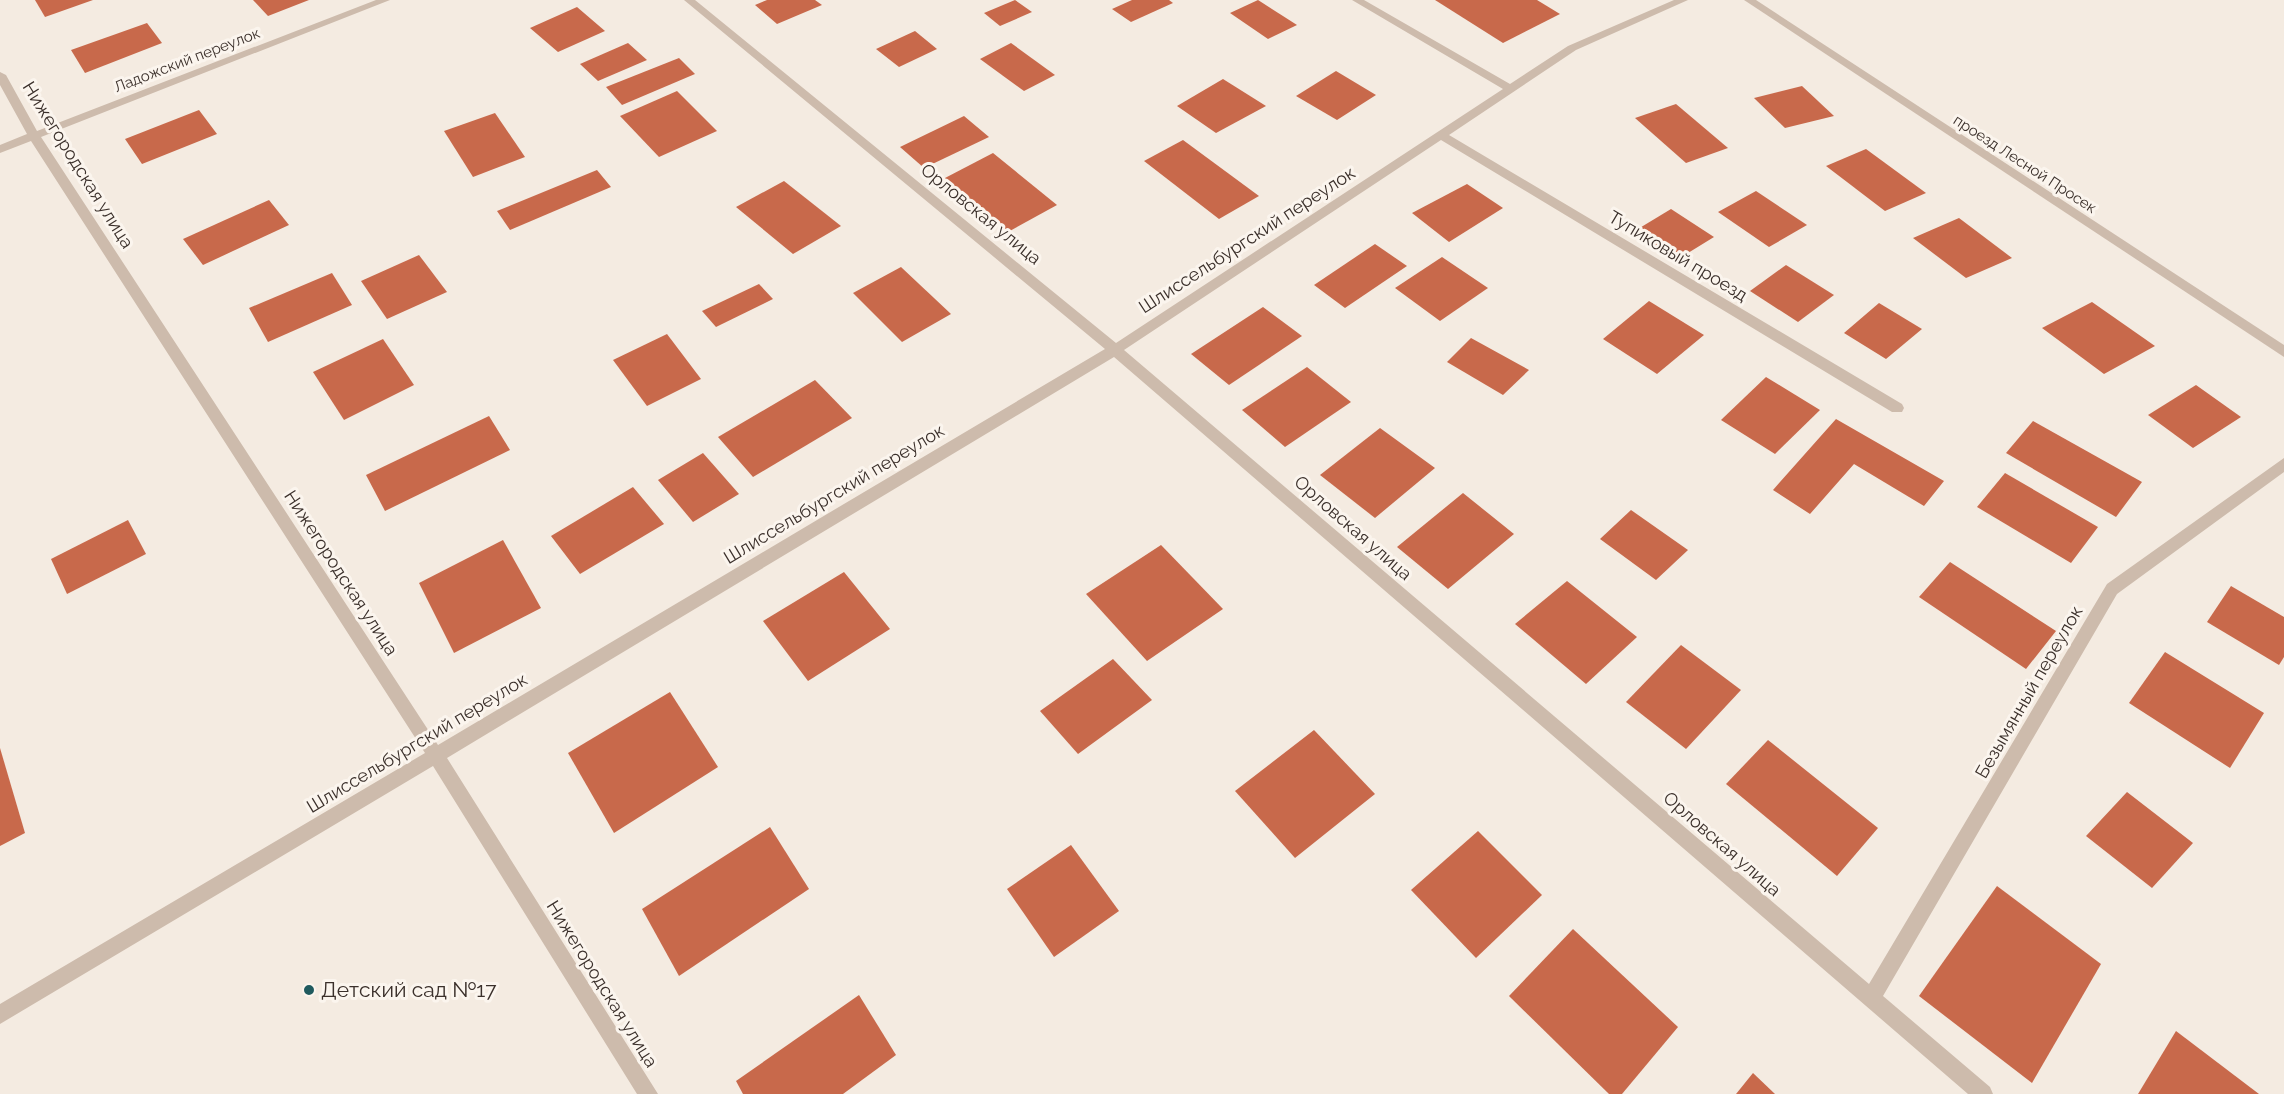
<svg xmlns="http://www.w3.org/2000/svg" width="2284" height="1094" font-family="Raleway,sans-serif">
	<rect width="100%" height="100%" fill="#f4ebe1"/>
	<!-- building -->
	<g fill="#c8694b">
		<polygon points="35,0 93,0 45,17"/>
		<polygon points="253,0 309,0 268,16"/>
		<polygon points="767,0 815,0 822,5 777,24 755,5"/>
		<polygon points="1015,0 1032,12 1000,26 984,13"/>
		<polygon points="1132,0 1169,0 1173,3 1131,22 1112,9"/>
		<polygon points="1258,0 1297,25 1268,39 1230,13"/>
		<polygon points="1435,0 1537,0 1560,14 1503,43"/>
		<polygon points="577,7 605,31 558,52 530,28"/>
		<polygon points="147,23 162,43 85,73 71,50"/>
		<polygon points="915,31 937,49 899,67 876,49"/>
		<polygon points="628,43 647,60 598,81 580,64"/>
		<polygon points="1011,43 1055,75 1024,91 980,59"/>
		<polygon points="679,58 695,74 622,105 606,87"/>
		<polygon points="1336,71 1376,95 1337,120 1296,96"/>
		<polygon points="1223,79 1266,106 1216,133 1177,106"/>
		<polygon points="1802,86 1834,116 1785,128 1754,98"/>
		<polygon points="677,91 717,131 659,157 620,116"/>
		<polygon points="1676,104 1728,148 1686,163 1635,118"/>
		<polygon points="199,110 217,134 142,164 125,139"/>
		<polygon points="495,113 525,157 473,177 444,131"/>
		<polygon points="964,116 989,137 924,168 900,147"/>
		<polygon points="1183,140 1259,196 1219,219 1144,161"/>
		<polygon points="1866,149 1926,193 1885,211 1826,166"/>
		<polygon points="993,153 1057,205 1008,232 945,178"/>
		<polygon points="597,170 611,187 510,230 497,211"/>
		<polygon points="784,181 841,226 793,254 736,207"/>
		<polygon points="1467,184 1503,208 1449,242 1412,213"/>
		<polygon points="1756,191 1807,225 1769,247 1718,212"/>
		<polygon points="269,200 289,225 203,265 183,239"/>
		<polygon points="1671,209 1714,237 1675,261 1633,232"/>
		<polygon points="1959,218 2012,258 1966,278 1913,238"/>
		<polygon points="1375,244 1407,266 1345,308 1314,285"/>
		<polygon points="419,255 447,292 387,319 361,281"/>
		<polygon points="1442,257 1488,288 1440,321 1395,288"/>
		<polygon points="1786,265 1834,295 1798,322 1750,291"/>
		<polygon points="901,267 951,314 902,342 853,293"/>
		<polygon points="332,273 352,305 268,342 249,308"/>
		<polygon points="759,284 773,299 716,327 702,311"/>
		<polygon points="1649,301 1704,335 1657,374 1603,339"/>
		<polygon points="2092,302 2155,346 2104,374 2042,328"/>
		<polygon points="1879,303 1922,329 1886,359 1844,333"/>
		<polygon points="1263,307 1302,336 1229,385 1191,354"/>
		<polygon points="667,334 701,379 647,406 613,360"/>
		<polygon points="1471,338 1529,370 1503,395 1447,362"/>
		<polygon points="383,339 414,385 344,420 313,372"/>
		<polygon points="1307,367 1351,402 1285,447 1242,410"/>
		<polygon points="1766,377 1820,410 1775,454 1721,420"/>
		<polygon points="815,380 852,418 753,477 718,437"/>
		<polygon points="2196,385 2241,417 2193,448 2148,415"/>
		<polygon points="489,416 510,450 385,511 366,475"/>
		<polygon points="1836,419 1944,481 1924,506 1854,464 1810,514 1773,490"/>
		<polygon points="2033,421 2142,482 2116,517 2006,453"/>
		<polygon points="1380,428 1435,468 1375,518 1320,475"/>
		<polygon points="703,453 739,494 693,522 658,480"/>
		<polygon points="2005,473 2098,527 2071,563 1977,507"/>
		<polygon points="633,487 664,524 580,574 551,536"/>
		<polygon points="1463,493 1514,534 1448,589 1397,547"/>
		<polygon points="1631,510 1688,550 1656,580 1600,539"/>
		<polygon points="128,520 146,554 67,594 51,559"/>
		<polygon points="503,540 541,608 454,653 419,583"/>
		<polygon points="1161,545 1223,609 1147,661 1086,594"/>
		<polygon points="1950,562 2056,631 2026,669 1919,597"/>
		<polygon points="844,572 890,629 808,681 763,621"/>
		<polygon points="1567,581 1637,637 1586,684 1515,624"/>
		<polygon points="2231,586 2284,617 2284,657 2279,665 2207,622"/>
		<polygon points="1681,645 1741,690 1686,749 1626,702"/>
		<polygon points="2165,652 2264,713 2230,768 2129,703"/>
		<polygon points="1113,659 1152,700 1078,754 1040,711"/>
		<polygon points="670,692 718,767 614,833 568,753"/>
		<polygon points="1314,730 1375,794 1295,858 1235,791"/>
		<polygon points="1768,740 1878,828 1837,876 1726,784"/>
		<polygon points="0,748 25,833 0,846"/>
		<polygon points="2127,792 2193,843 2152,888 2086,836"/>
		<polygon points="770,827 809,889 679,976 642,909"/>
		<polygon points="1478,831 1542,895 1476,958 1411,890"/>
		<polygon points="1071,845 1119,911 1054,957 1007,889"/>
		<polygon points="1997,886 2101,964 2032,1083 1919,996"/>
		<polygon points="1573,929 1678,1027 1622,1094 1609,1094 1509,996"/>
		<polygon points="859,995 896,1055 843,1094 743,1094 736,1081"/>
		<polygon points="2176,1031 2259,1094 2138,1094"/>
		<polygon points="1753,1073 1775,1094 1736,1094"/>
	</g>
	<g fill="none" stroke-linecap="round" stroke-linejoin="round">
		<!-- minor -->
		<g fill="#cdbbac" fill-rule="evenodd">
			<polygon points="376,0 390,0 41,137 438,745 1105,349 684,0 695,0 1116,343 1503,89 1352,0 1364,0 1510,84 1568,46 1674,0 1688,0 1576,50 1449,135 1902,404 1904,408 1902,412 1892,412 1441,140 1124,350 1869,984 2107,584 2284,458 2284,472 2117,594 1883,996 1990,1087 1993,1094 1968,1094 1114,357 447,758 658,1094 637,1094 433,766 0,1024 0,1004 425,753 31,141 0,153 0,145 27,134 0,85 0,72 6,75 37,131"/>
			<polygon points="1744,0 1756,0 2284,345 2284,357"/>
		</g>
	</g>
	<!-- markers -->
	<circle fill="#1f5a5e" stroke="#fbf5ee" stroke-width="2" cx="309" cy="990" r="6"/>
	<g text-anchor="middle" stroke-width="6" stroke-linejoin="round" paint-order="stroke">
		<!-- far-street labels -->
		<g font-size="15" fill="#3b302b" stroke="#fbf5ee">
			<text transform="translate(187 60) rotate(-21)" y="5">Ладожский переулок</text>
			<text transform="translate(2025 164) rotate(33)" y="5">проезд Лесной Просек</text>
		</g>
		<!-- street labels -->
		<g font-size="18" fill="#3b302b" stroke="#fbf5ee">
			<text transform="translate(78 165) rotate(58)" y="6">Нижегородская улица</text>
			<text transform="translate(981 214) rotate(39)" y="6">Орловская улица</text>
			<text transform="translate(1247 240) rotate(-33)" y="6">Шлиссельбургский переулок</text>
			<text transform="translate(1678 256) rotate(31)" y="6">Тупиковый проезд</text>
			<text transform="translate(834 494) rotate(-31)" y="6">Шлиссельбургский переулок</text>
			<text transform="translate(1353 528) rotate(41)" y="6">Орловская улица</text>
			<text transform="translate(341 573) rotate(57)" y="6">Нижегородская улица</text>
			<text transform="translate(2029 692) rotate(-60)" y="6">Безымянный переулок</text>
			<text transform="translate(417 743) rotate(-31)" y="6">Шлиссельбургский переулок</text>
			<text transform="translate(1722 844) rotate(41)" y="6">Орловская улица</text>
			<text transform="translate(602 984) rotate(58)" y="6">Нижегородская улица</text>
		</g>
		<!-- near-poi labels -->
		<g font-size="21" fill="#3b302b" stroke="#fbf5ee" text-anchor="start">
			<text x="321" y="997">Детский сад №17</text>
		</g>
	</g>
</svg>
